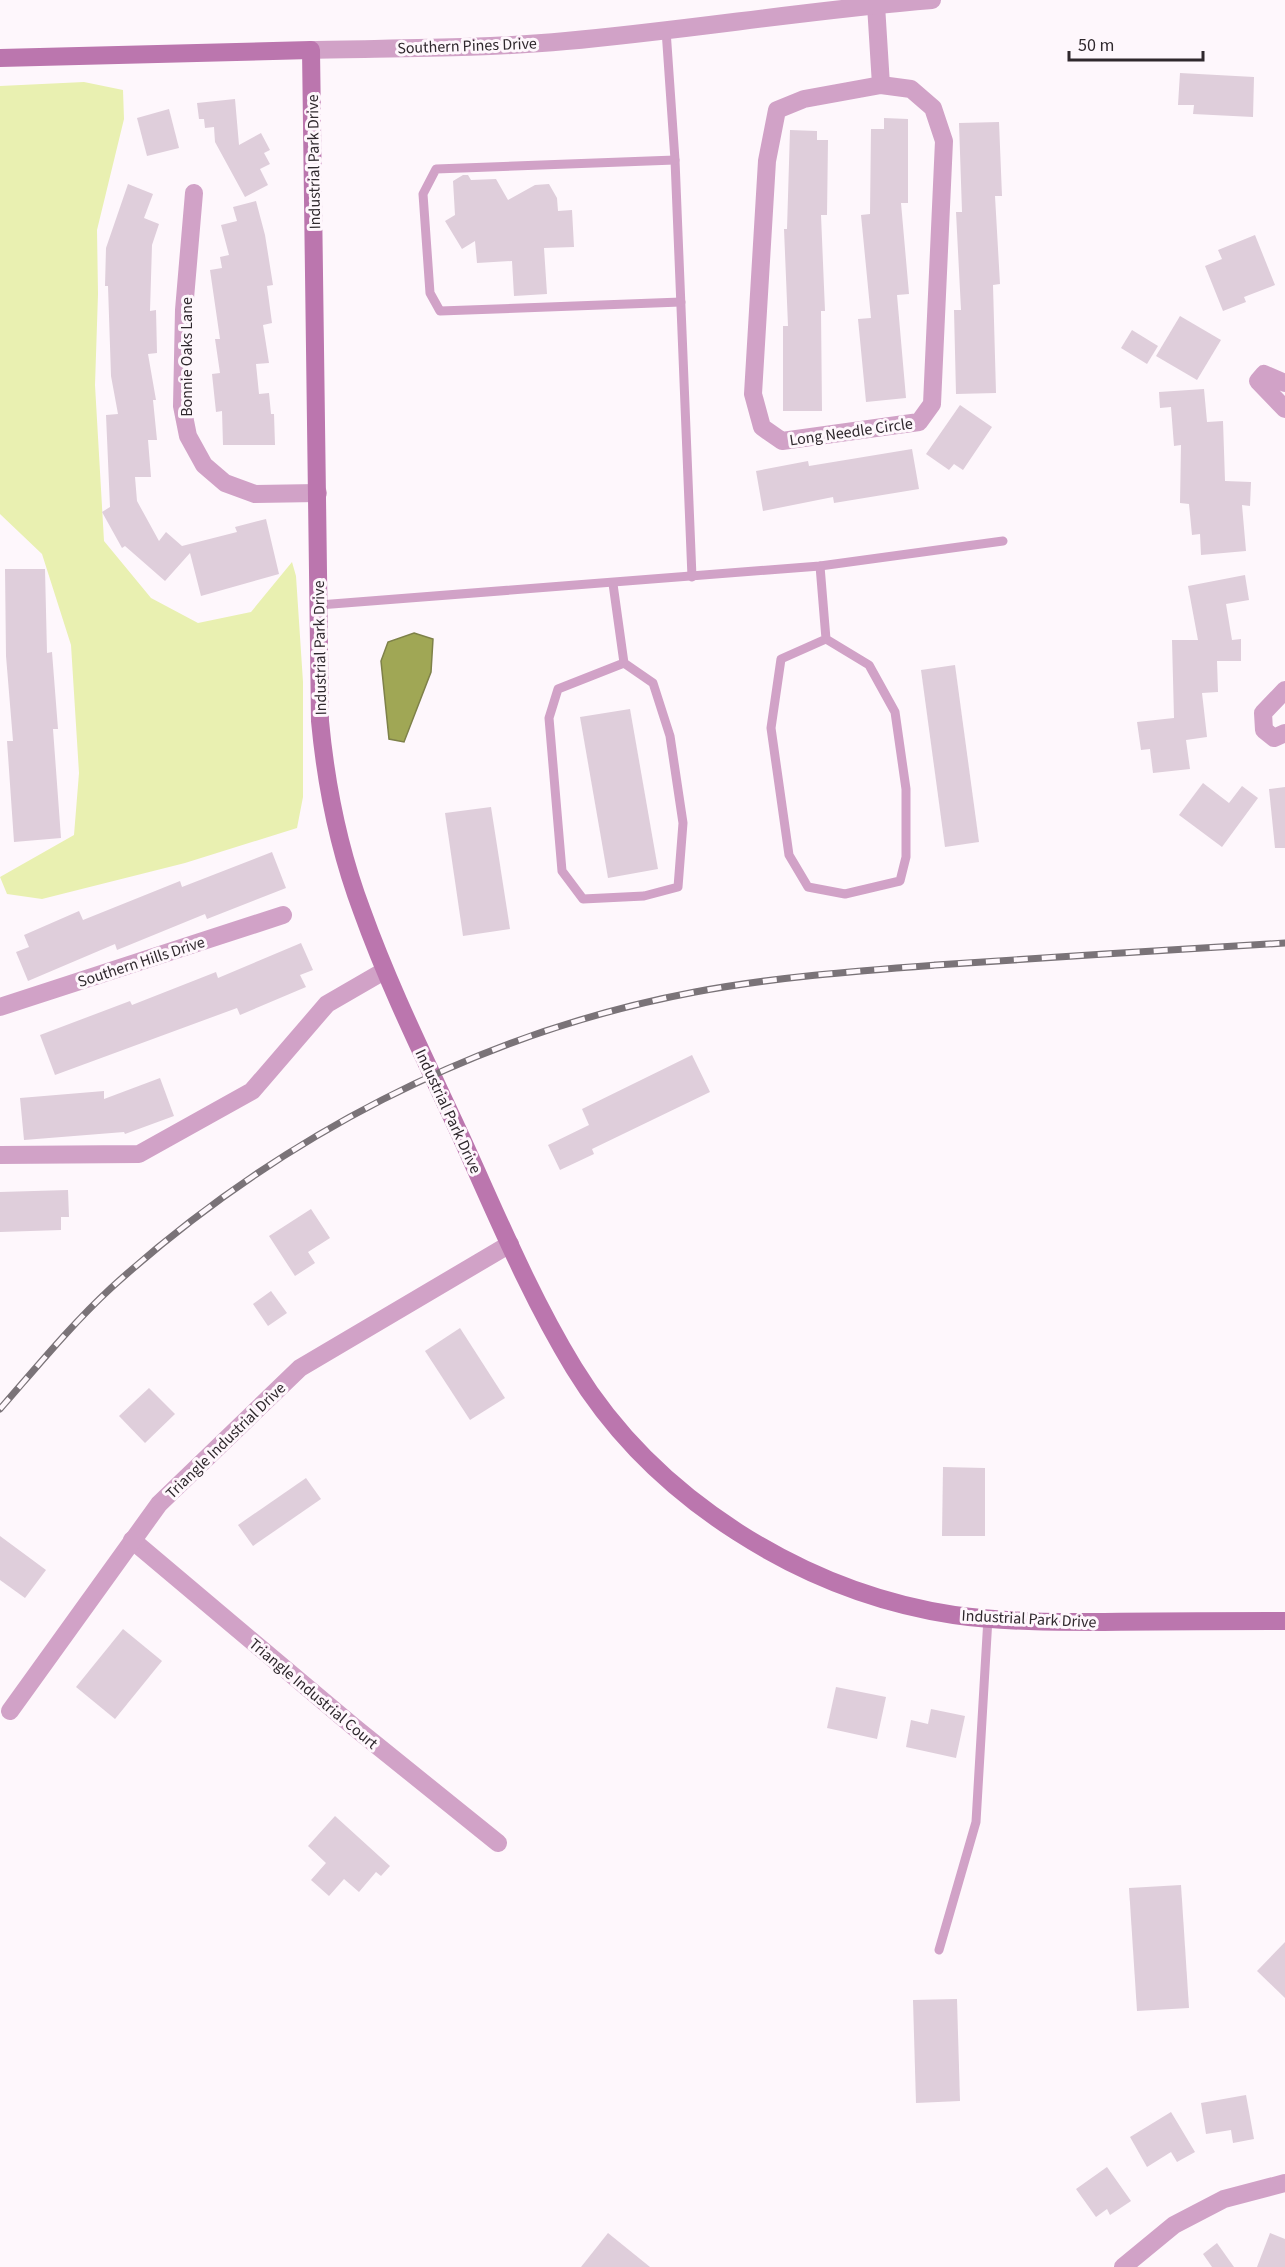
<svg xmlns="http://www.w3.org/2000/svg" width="1285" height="2267" font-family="'Source Sans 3',sans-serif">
	<rect width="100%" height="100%" fill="#fef7fc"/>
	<!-- green -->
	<polygon fill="#e9f0b1" points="84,82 123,90 124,119 97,230 98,294 95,385 104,541 151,598 198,623 251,612 292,562 296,576 303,682 303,797 297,828 185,863 42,899 7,894 0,877 74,835 79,773 71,645 42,554 0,514 0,86"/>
	<!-- water -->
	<polygon fill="#a0a755" stroke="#7e8149" stroke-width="1.5" points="414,633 433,639 431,672 404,742 389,739 381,661 388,642"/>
	<!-- building -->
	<g fill="#dfcedb">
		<polygon points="1180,73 1254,77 1253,117 1193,114 1194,105 1178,105"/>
		<polygon points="235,99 239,145 261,133 270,150 264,153 270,164 260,169 268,185 245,197 215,142 214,127 205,128 204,119 199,119 197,103"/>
		<polygon points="169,109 179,148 147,156 137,118"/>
		<polygon points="884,118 908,119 908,203 901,203 909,294 897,295 906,398 866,402 858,319 871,318 861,215 870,214 871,129 884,129"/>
		<polygon points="999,122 1002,196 995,196 1000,284 993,285 996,393 956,394 954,310 961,310 956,212 962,212 959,123"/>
		<polygon points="790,130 817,131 817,140 828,140 827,215 821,215 825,311 821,311 822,411 783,411 783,326 788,326 784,229 787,229"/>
		<polygon points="463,175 468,175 471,180 496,179 508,200 535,185 549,184 557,198 558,211 572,210 574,247 544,248 547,294 514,296 512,261 477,263 475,241 462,249 445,221 455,215 453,181"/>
		<polygon points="128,184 153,194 144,218 159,224 152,245 150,311 156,310 157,353 148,354 156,400 153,400 157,440 148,440 151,477 135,477 137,501 159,541 166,532 182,546 237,532 235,527 266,519 279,574 201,596 190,553 165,581 125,546 122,548 102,512 110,507 106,415 118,414 111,376 108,286 105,286 106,248"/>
		<polygon points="256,201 265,235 273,285 267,286 272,323 263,325 269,363 256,364 259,394 269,393 271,414 274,414 275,445 223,445 222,411 216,412 212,374 220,373 215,339 220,339 210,270 222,268 220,257 229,255 221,225 237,221 233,207"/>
		<polygon points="1255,235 1275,285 1244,297 1246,302 1223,311 1205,266 1222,259 1218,250"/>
		<polygon points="1180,316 1221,340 1197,380 1156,356"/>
		<polygon points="1132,330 1158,346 1147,364 1121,348"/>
		<polygon points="1204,389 1207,422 1223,421 1225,481 1251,482 1250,506 1242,505 1246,551 1201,555 1200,534 1192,535 1189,504 1180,503 1181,445 1174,446 1171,407 1160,408 1159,392"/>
		<polygon points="960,405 992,427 963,470 954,464 949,470 926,454"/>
		<polygon points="912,449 919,489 834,503 833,497 763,511 756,471 808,461 809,466"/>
		<polygon points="5,569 45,569 47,653 52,652 58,729 53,729 61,838 14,842 7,741 13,741 6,656"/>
		<polygon points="1245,575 1249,600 1226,604 1232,640 1241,639 1241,661 1217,661 1218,692 1202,693 1207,737 1186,740 1190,769 1153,773 1150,749 1141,750 1137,722 1174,718 1172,640 1198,640 1188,586"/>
		<polygon points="955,665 979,842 945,847 921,670"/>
		<polygon points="630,709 658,869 608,878 580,717"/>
		<polygon points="1203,783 1229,803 1242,786 1258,798 1222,847 1179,815"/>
		<polygon points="1285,787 1285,848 1275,848 1269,789"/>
		<polygon points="491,807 510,929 463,936 445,813"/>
		<polygon points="272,852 286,888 207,919 205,914 117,950 115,944 28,981 16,952 29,947 24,935 79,911 83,920 180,881 182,887"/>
		<polygon points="301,943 313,970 300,975 306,987 240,1015 237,1008 55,1075 40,1035 130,1001 132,1005 216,972 218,978"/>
		<polygon points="692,1055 710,1092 592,1149 594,1154 560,1170 548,1145 589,1125 582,1109"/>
		<polygon points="160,1078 174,1116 125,1134 124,1132 24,1140 20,1098 104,1091 104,1099"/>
		<polygon points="68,1190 69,1217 61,1217 61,1230 0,1232 0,1192"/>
		<polygon points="311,1209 330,1238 308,1252 315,1263 295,1276 269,1236"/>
		<polygon points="271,1291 287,1313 268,1326 253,1304"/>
		<polygon points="460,1328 505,1398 470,1420 425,1351"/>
		<polygon points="149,1388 175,1414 145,1443 119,1416"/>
		<polygon points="943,1467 985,1468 985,1536 942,1536"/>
		<polygon points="306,1478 321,1499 253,1546 238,1525"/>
		<polygon points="0,1536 46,1570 25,1598 0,1580"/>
		<polygon points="123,1629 162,1661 115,1719 76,1687"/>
		<polygon points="836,1687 886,1697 877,1739 827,1728"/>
		<polygon points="931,1709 965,1716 956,1758 906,1747 911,1720 928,1724"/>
		<polygon points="335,1816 390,1866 381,1876 376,1872 359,1892 344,1879 329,1896 311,1880 326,1863 308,1846"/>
		<polygon points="1181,1885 1189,2008 1137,2011 1129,1888"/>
		<polygon points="1285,1942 1285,1998 1257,1971"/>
		<polygon points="957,1999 960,2101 916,2103 913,2000"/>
		<polygon points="1246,2095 1254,2139 1233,2143 1231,2130 1206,2134 1201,2103"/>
		<polygon points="1171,2112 1195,2152 1177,2162 1171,2152 1147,2167 1130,2137"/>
		<polygon points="1107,2167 1131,2201 1110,2215 1107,2209 1096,2217 1076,2189"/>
		<polygon points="608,2233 650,2267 581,2267"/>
		<polygon points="1270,2233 1285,2239 1285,2267 1257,2267"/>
		<polygon points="1217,2243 1234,2267 1212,2267 1203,2254"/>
	</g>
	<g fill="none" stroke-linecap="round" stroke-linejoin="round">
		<!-- lane -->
		<g stroke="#d1a2c7" stroke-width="9">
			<polyline points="666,30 675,160 692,577"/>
			<polyline points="675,160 436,169 423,194 430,293 440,311 681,302"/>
			<polyline points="820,566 826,639 869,665 895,712 906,789 906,857 900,881 845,894 808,887 789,855 771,728 781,659 826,639"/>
			<polyline points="613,584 624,663 558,689 549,718 562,871 583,899 644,896 678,887 683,823 670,736 653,683 624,663"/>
			<polyline points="319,605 820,566 1003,541"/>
			<polyline points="939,1950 976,1822 988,1618"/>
		</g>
		<!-- street -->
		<g stroke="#d1a2c7" stroke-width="18">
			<polyline points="876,5 881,85 911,89 933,108 944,141 932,404 919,422 782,441 762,427 753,394 767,161 777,110 804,99 881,85"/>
			<path d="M311,50C396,48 481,49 566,41C688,30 809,10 932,0"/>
			<polyline points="194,193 184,310 182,406 188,436 204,465 225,483 255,494 318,493"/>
			<polyline points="1285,383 1264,374 1258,381 1285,409"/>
			<polyline points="1285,690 1263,713 1264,730 1274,738 1285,733"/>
			<polyline points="0,1007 283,915"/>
			<polyline points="0,1155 139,1154 252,1091 327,1004 384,971"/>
			<polyline points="132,1540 354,1727 498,1843"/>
			<polyline points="10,1711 159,1504 300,1368 510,1244"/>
			<polyline points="1123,2267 1174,2225 1224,2199 1285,2183"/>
		</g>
		<!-- secondary -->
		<path stroke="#bb76ae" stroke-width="18" d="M0,58L311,50L320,721C326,785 339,850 362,911C390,989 427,1063 462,1139C497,1216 530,1296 574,1368C654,1499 803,1592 954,1615C1004,1622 1054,1622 1104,1622C1165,1621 1225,1621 1285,1621"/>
		<!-- rail casing -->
		<g stroke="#7a7378" stroke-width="7">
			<path id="rail" d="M0,1409C36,1368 71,1325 111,1288C275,1139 477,1033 695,992C775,977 856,971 936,965C1052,957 1169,950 1285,943"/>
		</g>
		<!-- rail -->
		<use href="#rail" stroke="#fef7fc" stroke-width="4.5" stroke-dasharray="14" stroke-linecap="butt"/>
	</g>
	<g text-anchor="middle" stroke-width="6" stroke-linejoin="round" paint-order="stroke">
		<!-- street labels -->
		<g font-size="16" fill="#2f282d" stroke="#fef7fc">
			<text transform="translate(467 45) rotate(-2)" y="6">Southern Pines Drive</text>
			<text transform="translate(313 162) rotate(-91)" y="6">Industrial Park Drive</text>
			<text transform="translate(186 357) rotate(-90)" y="6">Bonnie Oaks Lane</text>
			<text transform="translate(851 431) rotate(-8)" y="6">Long Needle Circle</text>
			<text transform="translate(319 648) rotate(-91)" y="6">Industrial Park Drive</text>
			<text transform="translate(141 961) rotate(-18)" y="6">Southern Hills Drive</text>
			<text transform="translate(449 1111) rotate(65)" y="6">Industrial Park Drive</text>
			<text transform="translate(225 1440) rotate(-44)" y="6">Triangle Industrial Drive</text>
			<text transform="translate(1029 1618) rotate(3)" y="6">Industrial Park Drive</text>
			<text transform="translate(314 1693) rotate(40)" y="6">Triangle Industrial Court</text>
		</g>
	</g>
	<!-- scale -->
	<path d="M1069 51v9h134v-9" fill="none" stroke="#2f282d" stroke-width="3"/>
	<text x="1078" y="51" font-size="18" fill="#2f282d" stroke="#fef7fc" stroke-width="4.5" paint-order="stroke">50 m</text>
</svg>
